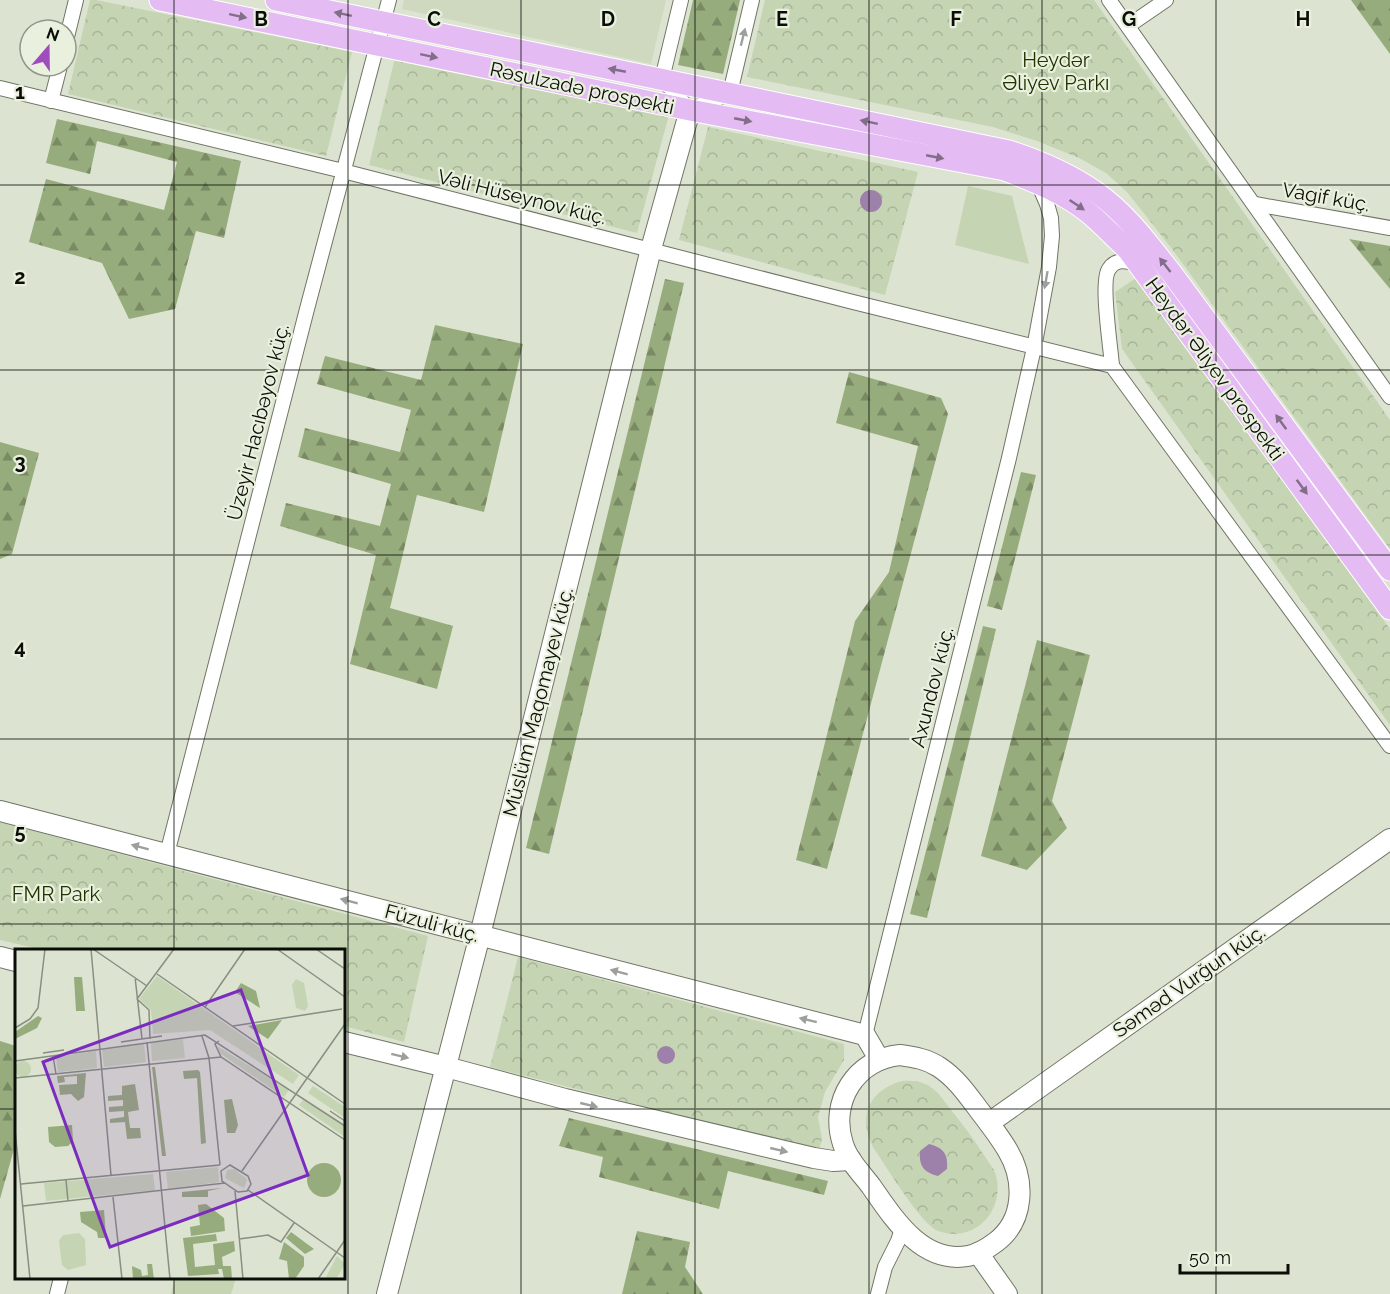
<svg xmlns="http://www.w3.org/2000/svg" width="1390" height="1294" font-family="Raleway,sans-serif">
	<defs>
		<pattern id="forest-firs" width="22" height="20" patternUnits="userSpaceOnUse" patternTransform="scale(1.5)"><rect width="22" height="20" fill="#97ac7c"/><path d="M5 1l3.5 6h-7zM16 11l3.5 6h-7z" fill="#798a64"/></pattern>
		<pattern id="park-crowns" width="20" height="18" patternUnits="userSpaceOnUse" patternTransform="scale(1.5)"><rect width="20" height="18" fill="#c5d4b3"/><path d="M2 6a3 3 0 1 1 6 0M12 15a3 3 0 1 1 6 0" fill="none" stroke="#a8b598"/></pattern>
	</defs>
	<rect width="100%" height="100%" fill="#dce4d1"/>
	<!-- built -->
	<polygon fill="#ced9c0" points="404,0 666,0 651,64 402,9"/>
	<!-- grass -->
	<g fill="#c5d4b3">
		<polygon points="968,186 1012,196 1029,264 955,245"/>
		<polygon points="175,1278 236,1278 231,1294 171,1294"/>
	</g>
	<!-- forest -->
	<g fill="url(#forest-firs)">
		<polygon points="693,0 740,0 723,74 678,65"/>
		<polygon points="1351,0 1390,0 1390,54"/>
		<polygon points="57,119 241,161 224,238 196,231 175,309 129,319 102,263 29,242 46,179 164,210 177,162 97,141 90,174 46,163"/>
		<polygon points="1349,239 1390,246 1390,289"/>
		<polygon points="665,279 684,283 549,854 526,848"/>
		<polygon points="435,325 523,344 484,512 417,495 390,608 453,626 437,689 350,664 376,555 280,526 286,503 380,526 391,484 298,457 305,428 400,452 411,410 317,384 325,356 421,380"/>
		<polygon points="849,372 941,398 948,414 827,869 796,860 855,621 889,572 918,446 836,423"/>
		<polygon points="0,442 39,453 12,554 0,559"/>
		<polygon points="1021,472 1036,475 1002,610 987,606"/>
		<polygon points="983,626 996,629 927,918 910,914"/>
		<polygon points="1037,640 1090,655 1052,801 1067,828 1027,870 981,856"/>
		<polygon points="0,1041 16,1046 16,1142 0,1199"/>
		<polygon points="569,1118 828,1181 824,1195 728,1171 719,1209 599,1177 603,1157 559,1146"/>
		<polygon points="637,1231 690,1242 685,1267 703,1294 622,1294"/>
	</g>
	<!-- park -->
	<g fill="url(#park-crowns)">
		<polygon points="90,0 96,0 352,52 326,156 68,94"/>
		<polygon points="765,0 1094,0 1390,420 1390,549 1172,249 1127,192 1106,173 1079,158 1037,141 993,127 747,77"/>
		<polygon points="395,58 669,115 637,233 369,165"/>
		<polygon points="708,127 918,172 885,295 679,240"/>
		<polygon points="1136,278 1390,629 1390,725 1122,349 1115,292"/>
		<polygon points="0,822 428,936 404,1042 344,1026 344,950 43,950 0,940"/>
		<polygon points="518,957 844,1044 844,1060 825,1092 818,1117 822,1139 819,1151 490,1067"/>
		<path d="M917,1081L928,1085L938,1093L969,1133L994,1170C1006,1198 988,1232 956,1234C950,1234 944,1233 938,1231C920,1223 886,1166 873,1147C859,1119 866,1094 898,1082C904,1080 911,1081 917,1081Z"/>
	</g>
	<!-- water -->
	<g fill="#9e81aa">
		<circle cx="871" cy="201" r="11"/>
		<circle cx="666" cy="1055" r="9"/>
		<path d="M929,1144C944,1148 948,1154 947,1169L938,1176C923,1172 919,1166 920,1151Z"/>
	</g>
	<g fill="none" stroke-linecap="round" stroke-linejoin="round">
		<!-- street casing -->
		<g stroke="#6f7665" stroke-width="16">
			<g id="street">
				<polyline points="681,0 662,79 690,110 730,93 752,0"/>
				<polyline points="1109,0 1390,397"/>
				<polyline points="1128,26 1166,0"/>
				<polyline points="66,41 76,0"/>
				<polyline points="0,88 343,171 853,302 1112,366 1390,746"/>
				<polyline points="51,101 60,66"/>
				<polyline points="1255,204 1390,228"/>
				<path d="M1112,366C1111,349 1100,281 1109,269C1116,258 1127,261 1138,264"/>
				<polyline points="167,854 307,309 389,0"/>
				<polyline points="865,1035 1009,458 1034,348 1049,267 1052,236 1051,218 1047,204 1038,183"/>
				<polyline points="57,1294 61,1278"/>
				<polyline points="878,1294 885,1267 898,1241 902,1229"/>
			</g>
		</g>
		<!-- secondary casing -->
		<g stroke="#6f7665" stroke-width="22">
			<g id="secondary">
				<polyline points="0,811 865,1035 879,1059"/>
				<polyline points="0,957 16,961"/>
				<polyline points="344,1042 446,1067 565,1099 814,1158 833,1161 851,1160"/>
				<path d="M900,1055C914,1057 927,1059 939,1067C956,1078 967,1094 979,1110C989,1123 1000,1137 1008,1151C1025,1180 1025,1220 996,1242C988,1248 979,1254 968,1256C922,1264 894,1219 871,1186C861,1173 848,1160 843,1144C829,1102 856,1059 900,1055Z"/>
				<polyline points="989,1123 1390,839"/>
				<polyline points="978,1253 1007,1294"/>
				<polyline points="387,1294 480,935 651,249 690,110"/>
			</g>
		</g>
		<!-- primary casing -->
		<g stroke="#fff" stroke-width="23">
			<g id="primary">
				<path d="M160,0L690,110L1005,170C1035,182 1065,193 1090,214C1103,225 1115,238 1128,250L1390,609"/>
				<path d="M276,0L1009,151C1040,161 1070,174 1097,193C1127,214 1150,246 1173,275L1390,570"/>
			</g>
		</g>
		<!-- street -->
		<use href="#street" stroke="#fff" stroke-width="14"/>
		<!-- secondary -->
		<use href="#secondary" stroke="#fff" stroke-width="20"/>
		<!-- primary -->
		<use href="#primary" stroke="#e4bcf3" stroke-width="21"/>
	</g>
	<!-- one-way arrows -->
	<defs><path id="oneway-solid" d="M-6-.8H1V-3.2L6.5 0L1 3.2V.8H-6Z" transform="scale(1.5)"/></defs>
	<g fill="#826e89">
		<use href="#oneway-solid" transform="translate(343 14) rotate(-168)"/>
		<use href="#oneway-solid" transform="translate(238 16) rotate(12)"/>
		<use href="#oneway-solid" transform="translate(429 56) rotate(12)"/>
		<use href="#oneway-solid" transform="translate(617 70) rotate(-169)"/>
		<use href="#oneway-solid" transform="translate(743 120) rotate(11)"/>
		<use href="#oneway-solid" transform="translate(869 122) rotate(-168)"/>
		<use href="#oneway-solid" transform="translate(935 157) rotate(11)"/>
		<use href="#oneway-solid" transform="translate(1077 205) rotate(34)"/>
		<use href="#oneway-solid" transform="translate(1165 265) rotate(-128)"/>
		<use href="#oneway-solid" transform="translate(1281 422) rotate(-126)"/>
		<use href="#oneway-solid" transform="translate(1302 487) rotate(54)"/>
	</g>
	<g fill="#9d9f9c">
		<use href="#oneway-solid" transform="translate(743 37) rotate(-76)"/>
		<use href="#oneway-solid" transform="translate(1046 280) rotate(100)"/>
		<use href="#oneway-solid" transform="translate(140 847) rotate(-165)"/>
		<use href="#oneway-solid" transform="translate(349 901) rotate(-165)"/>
		<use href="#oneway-solid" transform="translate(619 972) rotate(-165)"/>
		<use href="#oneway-solid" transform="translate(808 1020) rotate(-166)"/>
		<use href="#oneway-solid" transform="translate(400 1056) rotate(14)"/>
		<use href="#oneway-solid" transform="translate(589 1105) rotate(13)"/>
		<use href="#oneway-solid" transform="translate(779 1150) rotate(13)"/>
	</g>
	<!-- grid -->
	<path fill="none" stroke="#0b0e08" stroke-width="1.5" stroke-opacity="0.55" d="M174,0V950M348,0V1294M521,0V1294M695,0V1294M869,0V1294M1042,0V1294M1216,0V1294M0,185H1390M0,370H1390M0,555H1390M0,739H1390M0,924H1390M0,1109H16M344,1109H1390M174,1278V1294"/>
	<g text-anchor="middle" stroke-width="4.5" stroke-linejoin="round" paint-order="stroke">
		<!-- park labels -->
		<g font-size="20" fill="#230" stroke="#e9f1de">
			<text x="1056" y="67">Heydər<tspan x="1056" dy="23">Əliyev Parkı</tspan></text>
			<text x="56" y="901">FMR Park</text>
		</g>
		<!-- street labels -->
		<g font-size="20" fill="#0b0e08" stroke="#e9f1de">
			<text transform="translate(582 88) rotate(12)" y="7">Rəsulzadə prospekti</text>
			<text transform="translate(522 197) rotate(14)" y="7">Vəli Hüseynov küç.</text>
			<text transform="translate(1326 197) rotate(10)" y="7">Vagif küç.</text>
			<text transform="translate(1215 369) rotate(54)" y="7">Heydər Əliyev prospekti</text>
			<text transform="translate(258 422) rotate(-76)" y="7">Üzeyir Hacıbəyov küç.</text>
			<text transform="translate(932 687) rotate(-76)" y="7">Axundov küç.</text>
			<text transform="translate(538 702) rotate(-76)" y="7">Müslüm Maqomayev küç.</text>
			<text transform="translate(432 923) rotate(15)" y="7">Füzuli küç.</text>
			<text transform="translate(1189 981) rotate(-35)" y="7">Səməd Vurğun küç.</text>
		</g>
	</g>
	<!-- overview -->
	<g transform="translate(15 949)">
		<rect width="330" height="330" fill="#dce4d1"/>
		<path d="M281,30L289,34L293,57L290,62L281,59L277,36Z" fill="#c5d4b3"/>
		<path d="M59,28H67L70,62H61ZM226,34L241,42L245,59L220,43ZM23,67L27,69L22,79L0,90V83ZM267,71L253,90L233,77ZM137,118H140L151,207H147ZM183,121L185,123L191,194L186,195L182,129L169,130L168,122ZM71,124L69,148L63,152L56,145L45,146L44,136L62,135V127L49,128L50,133L43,134L42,127ZM120,135L124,161L113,163L115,179H125L126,189L112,190L110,173L95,174V170L109,168V162L94,163V158L108,157V151L93,152V147L107,146V137ZM217,150L223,176L220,184H212L209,151ZM57,176L58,192L53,197L40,198L34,193L33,178ZM292 231a17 17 0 1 1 34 0a17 17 0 1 1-34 0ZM207,239L193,242V248H167V243ZM191,255L209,269L210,282L176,287L175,278L185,276L183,256ZM89,261L91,289H83L82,283L66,273L65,263ZM276,283L299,300L290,305L271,289ZM201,285L202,292L178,295L180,318L200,316L198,295L219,292L220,302L207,308L208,317H216L217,330H209L207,320H203L204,325L173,327L168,289ZM269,293L289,308V317L280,330H274L272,312L264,310ZM132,315H137L139,330H118L117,317L126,321L127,327L133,326Z" fill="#97ac7c"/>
		<path d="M142,27L284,126L278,135L195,81L138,85L136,61L124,50ZM168,90L170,109L137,112L136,94ZM129,95L131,113L89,118L87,101ZM202,97L274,141L269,148L206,105ZM81,102L82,119L43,123L41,108ZM0 120a8 8 0 1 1 16 0a8 8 0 1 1-16 0ZM298,137L330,158V169L293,144ZM289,150L330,178V188L284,156ZM203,218L204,233L153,240L151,223ZM219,220L232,230L229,239L210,229L212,221ZM138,225L140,241L31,252L29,234ZM64,284L70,290L71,316L53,321L47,316L44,292L48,286ZM322,307L330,315L321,330H310Z" fill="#c5d4b3"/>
		<path fill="none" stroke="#888e81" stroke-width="1.5" d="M76,0L96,226M78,0L132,37M262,0L330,48M301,0L330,20M142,25L330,155M120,28L127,90M190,58L230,0M218,77L327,60M0,79L15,70L23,59L30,0M187,87L194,109L205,216M135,90L134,61L122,50L159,0M204,92L200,95L206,108M106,93L147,87M132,93L155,330M28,104L49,101M38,107L41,125M0,112L190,86L330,177M0,129L206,108L330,191M315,162L330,172M0,181L15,330M215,216L233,227L236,235L232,242L223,243L207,232L206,222ZM227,222L330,75M51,231L53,252M6,235L205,216M233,241L330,309M220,242L228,330M98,248L107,330M8,257L210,234M224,290L253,286L266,293L279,274M303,330L330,291"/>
		<path fill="#7b2cbf" fill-opacity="0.15" stroke="#7b2cbf" stroke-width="3" d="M226,41L293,226L95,298L28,113Z"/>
		<rect width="330" height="330" fill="none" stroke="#0b0e08" stroke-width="3"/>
	</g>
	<g font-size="20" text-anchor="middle" font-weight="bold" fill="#0b0e08" stroke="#e9f1de" stroke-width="4.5" stroke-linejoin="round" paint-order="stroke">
		<text x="261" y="26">B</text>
		<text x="434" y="26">C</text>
		<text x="608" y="26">D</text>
		<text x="782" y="26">E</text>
		<text x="956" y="26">F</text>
		<text x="1129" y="26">G</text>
		<text x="1303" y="26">H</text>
		<text x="20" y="99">1</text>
		<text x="20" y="284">2</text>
		<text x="20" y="469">3</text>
		<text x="20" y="654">4</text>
		<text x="20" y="839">5</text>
	</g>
	<!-- north arrow -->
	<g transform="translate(48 48) rotate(20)"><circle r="28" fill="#e9f1de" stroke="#909688" stroke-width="1.5"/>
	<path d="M0-4.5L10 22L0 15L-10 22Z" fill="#9f4dbd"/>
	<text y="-9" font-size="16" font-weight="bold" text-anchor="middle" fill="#0b0e08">N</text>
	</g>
	<!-- scale -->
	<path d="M1180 1264v9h108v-9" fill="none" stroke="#0b0e08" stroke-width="3"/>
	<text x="1189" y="1264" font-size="18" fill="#0b0e08" stroke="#e9f1de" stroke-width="4.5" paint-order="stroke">50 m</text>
</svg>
